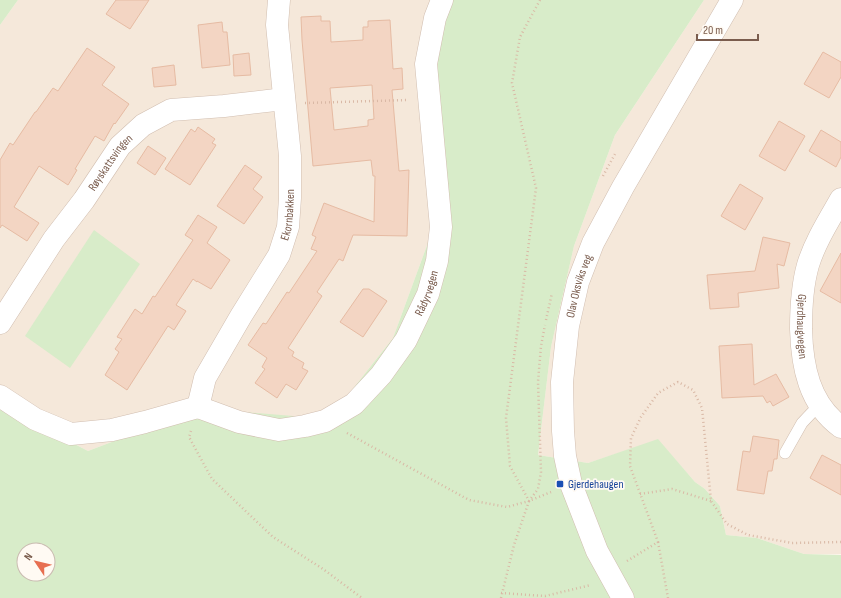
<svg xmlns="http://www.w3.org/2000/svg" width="841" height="598" font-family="'Sofia Sans Condensed',sans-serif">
	<rect width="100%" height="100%" fill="#fdf6ec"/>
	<!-- residential -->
	<g fill="#f5e8da">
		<polygon points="18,0 439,0 433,229 393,338 329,419 180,416 88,451 0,405 0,25"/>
		<polygon points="704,0 841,0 841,554 804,554 757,538 726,535 720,506 705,489 695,482 658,440 588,463 538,455 551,347 574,246 615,135"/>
	</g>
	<!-- green -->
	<g fill="#d8ecc9" fill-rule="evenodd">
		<polygon points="0,0 18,0 0,25"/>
		<path d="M439,0H704L615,135L574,246L551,347L538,455L588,463L658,439L695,482L705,489L720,506L726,535L757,538L804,554L841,555V598H0V405L88,451L180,416L208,409L329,419L393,338L433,229ZM24,550H48V574H24Z"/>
		<polygon points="94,230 140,264 70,368 25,336"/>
	</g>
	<!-- building -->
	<g fill="#f3d5c3" stroke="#e6bba3" fill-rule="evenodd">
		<polygon points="116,0 149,0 130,29 106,14"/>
		<path d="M321,16V21H330L331,42L363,40V27H368V21L390,20L393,69L402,68L403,89L392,90L399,171L409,170L407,236L353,235L343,261L339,259L317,292L322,296L288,348L294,352L292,356L304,363L302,368L308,371L296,390L286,384L277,398L255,383L265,369L262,367L267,358L248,345L263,323L266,324L287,292L289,293L317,251L311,249L316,237L312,235L324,203L374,222L375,176H373L371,160L313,166L302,40L301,17ZM372,85L374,119L368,120V126L334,130L330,88Z"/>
		<polygon points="222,22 223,32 227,32 230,65 202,68 198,25"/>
		<polygon points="87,48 115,67 102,85 129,104 115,124 114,123 104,141 95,136 75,169 77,170 68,185 39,166 14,207 39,223 27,241 2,225 0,228 0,160 10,143 13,145 35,112 36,112 53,88 58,91"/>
		<polygon points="823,52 841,62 841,77 829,98 804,84"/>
		<polygon points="249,53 251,75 234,76 233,55"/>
		<polygon points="174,65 176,85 154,87 152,68"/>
		<polygon points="779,121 805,136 785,171 759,156"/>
		<polygon points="198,127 215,139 212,143 216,145 190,185 165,169 191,129 195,132"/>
		<polygon points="821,130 841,142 841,157 836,167 809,151"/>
		<polygon points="148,146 166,158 155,175 137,163"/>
		<polygon points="245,165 262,177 253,189 263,197 244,224 217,206"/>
		<polygon points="740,184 763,198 745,230 721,216"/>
		<polygon points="198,215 217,227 207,243 230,260 211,289 197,281 197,282 193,279 176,305 186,311 174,330 168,326 127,390 105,375 119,352 115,349 122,339 117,337 135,309 142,314 153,296 155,297 193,240 185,235"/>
		<polygon points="763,237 790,243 784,266 777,264 779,288 738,293 739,307 710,309 707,275 755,271"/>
		<polygon points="841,253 841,303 820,291"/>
		<polygon points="363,289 369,289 387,301 363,337 340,322"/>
		<polygon points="752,344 754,385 776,374 789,397 773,406 770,401 767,403 763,396 722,398 719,346"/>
		<polygon points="753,436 779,440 777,459 774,459 772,471 768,471 764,494 737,490 743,451 750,452"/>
		<polygon points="822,455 841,465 841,495 810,478"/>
	</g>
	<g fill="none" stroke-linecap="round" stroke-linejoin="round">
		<!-- service casing -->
		<g stroke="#d1beb0" stroke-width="12">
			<polyline id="service" points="785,453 802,423 820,404"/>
		</g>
		<!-- minor casing -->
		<g stroke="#d1beb0" stroke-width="23">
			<g id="minor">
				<path id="s1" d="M841,199C829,220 815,242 808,265C802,286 801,307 801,329C802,366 809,404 841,427"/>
				<path id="s2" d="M0,323L54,239L84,200L120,146L143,125L171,110L224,106L284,99"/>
				<polyline points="0,396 35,419 71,434 112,430 145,422 198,407"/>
				<path id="s3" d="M198,407L239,422L279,430L305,426L325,421L354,404L381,375L406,340L428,294L437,261L441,227L426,64L435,18L442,0"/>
				<path id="s4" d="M198,407L205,378L241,316L279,255L288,227L290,198V156L277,25L279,0"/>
			</g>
		</g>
		<!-- tertiary casing -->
		<g stroke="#d1beb0" stroke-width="23">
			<g id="tertiary">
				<path id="s5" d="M623,598L597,551L571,484L565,456L563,431L562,382L568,326L578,282L593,243L623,187L732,0"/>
			</g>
		</g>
		<!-- path -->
		<g stroke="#d9b8a5" stroke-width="2.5" stroke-dasharray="1 3" stroke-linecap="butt">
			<polyline points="540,0 520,37 512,83 536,188 506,418 510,466 529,501 538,489 541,472 538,382 541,346 545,325"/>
			<polyline points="305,103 408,100"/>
			<polyline points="603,176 615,154"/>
			<polyline points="546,320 552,293"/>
			<polyline points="191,431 189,437 212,479 273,537 323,569 362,598"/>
			<polyline points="347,433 469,500 507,507 529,501"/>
			<polyline points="640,494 672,489 711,501"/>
			<polyline points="658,542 668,598"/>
			<polyline points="627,561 658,542 630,466 631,438 641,417 658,393 678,382 693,390 702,408 711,501 727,524 748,535 792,543 841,542"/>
			<polyline points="501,593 545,596 591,585"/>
			<polyline points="501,598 514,545 529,501 551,492"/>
		</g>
		<!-- service -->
		<use href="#service" stroke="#fff" stroke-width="11"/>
		<!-- minor -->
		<use href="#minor" stroke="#fff" stroke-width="22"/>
		<!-- tertiary -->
		<use href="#tertiary" stroke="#fff" stroke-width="22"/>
	</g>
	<!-- markers -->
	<rect fill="#1a4fb4" stroke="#fffaf3" stroke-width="1.5" x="556" y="480" width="8" height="8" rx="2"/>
	<g text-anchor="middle" stroke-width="3.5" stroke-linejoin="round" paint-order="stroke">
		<!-- street labels -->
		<g font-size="12" fill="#7a5c4d" stroke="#fffaf3">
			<text dy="4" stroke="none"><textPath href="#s2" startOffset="195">Røyskattsvingen</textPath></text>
			<text dy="4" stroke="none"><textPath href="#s4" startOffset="215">Ekornbakken</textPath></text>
			<text dy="4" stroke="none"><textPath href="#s5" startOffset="326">Olav Oksviks veg</textPath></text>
			<text dy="4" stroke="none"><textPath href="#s3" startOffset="299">Rådyrvegen</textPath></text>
			<text dy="4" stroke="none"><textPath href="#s1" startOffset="136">Gjerdhaugvegen</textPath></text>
		</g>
		<!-- transit labels -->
		<g font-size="12" fill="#164399" stroke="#fffaf3" text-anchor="start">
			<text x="568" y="488">Gjerdehaugen</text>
		</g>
	</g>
	<!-- north arrow -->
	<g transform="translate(36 562) rotate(305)"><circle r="19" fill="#fffaf3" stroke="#cabbb1"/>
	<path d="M0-3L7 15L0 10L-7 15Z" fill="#e76f51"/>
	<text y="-6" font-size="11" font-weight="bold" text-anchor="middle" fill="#7a5c4d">N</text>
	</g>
	<!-- scale -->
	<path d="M697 34v6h61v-6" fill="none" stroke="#7a5c4d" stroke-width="2"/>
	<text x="703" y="34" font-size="12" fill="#7a5c4d" stroke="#fffaf3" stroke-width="3" paint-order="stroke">20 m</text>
</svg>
